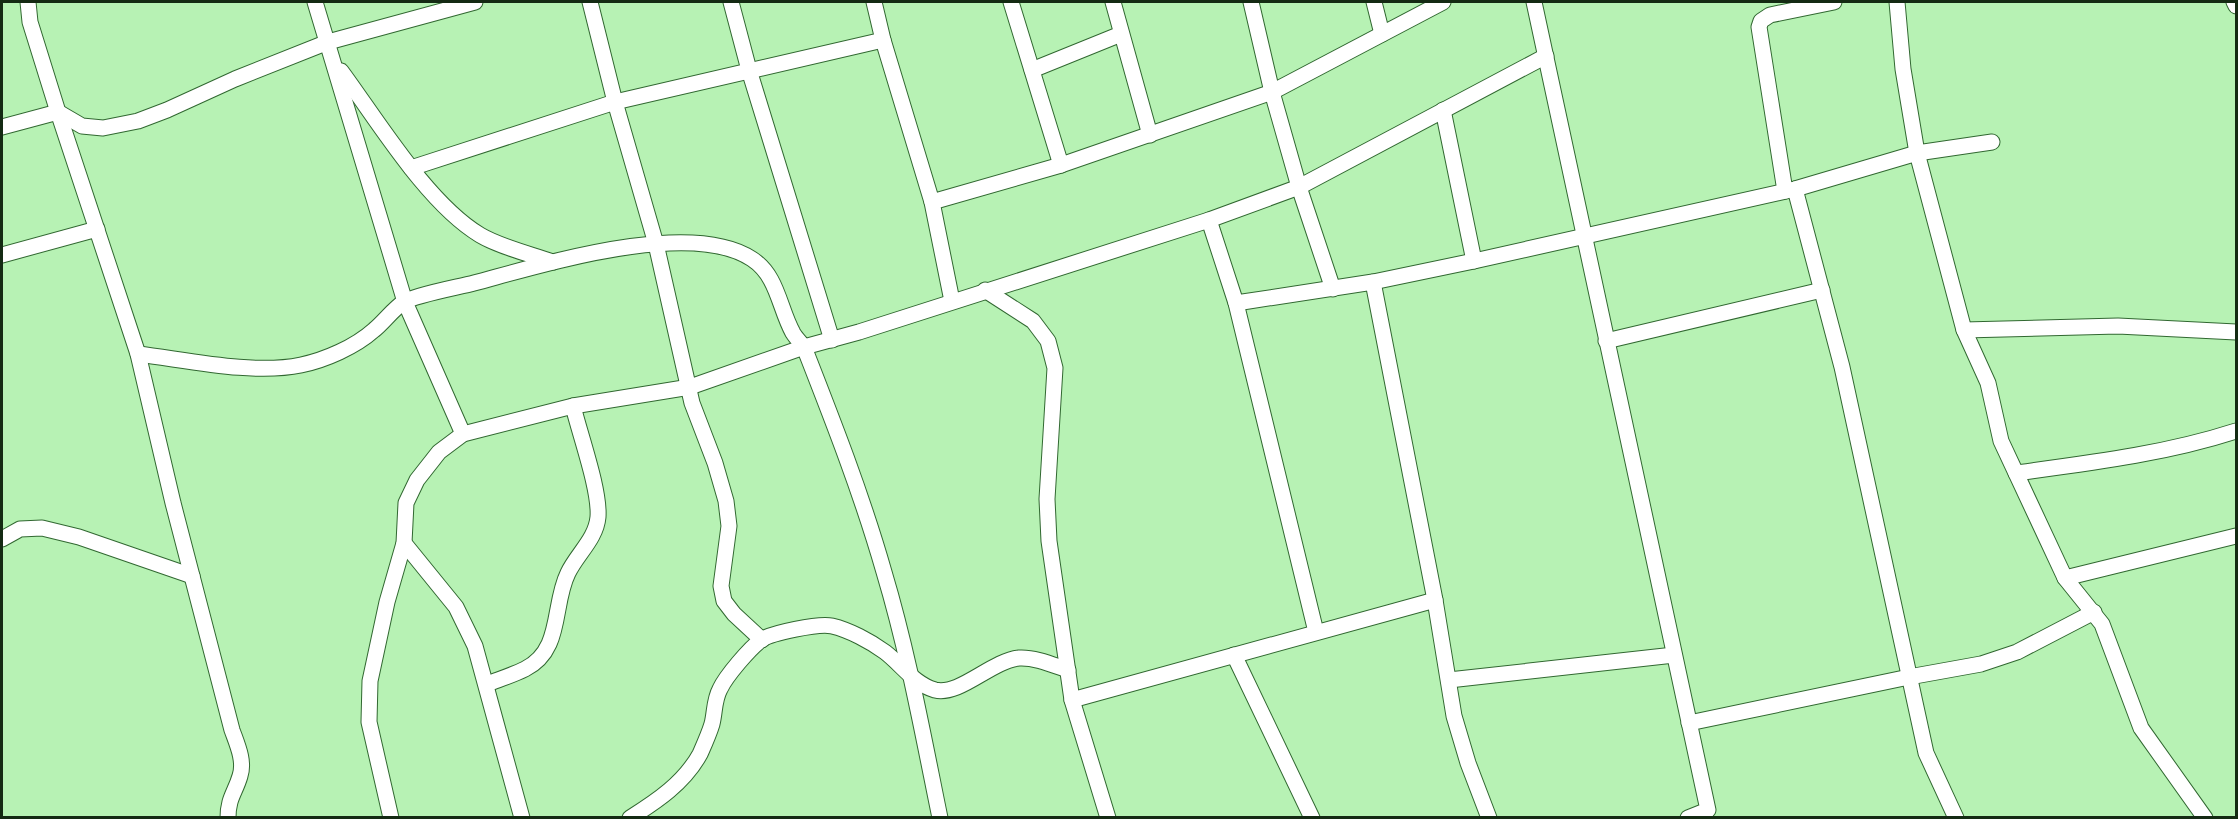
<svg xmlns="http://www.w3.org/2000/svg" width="2238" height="819" font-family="'Alegreya Sans',sans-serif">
	<rect width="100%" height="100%" fill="#b7f2b4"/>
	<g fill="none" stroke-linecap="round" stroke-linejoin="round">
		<!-- minor casing -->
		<g stroke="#316831" stroke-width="17">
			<g id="minor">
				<path d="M28,2L30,22L58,112L138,354L173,503L232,730C237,744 245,761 240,776C235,793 228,798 228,818"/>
				<polyline points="315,2 405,302 463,434"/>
				<polyline points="590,2 615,102 656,244 692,403 715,463 726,501 729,526 721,586 724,601 734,614 762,640"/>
				<polyline points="731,2 749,70 832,340"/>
				<polyline points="874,2 883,40 932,202 952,301"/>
				<polyline points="1011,2 1061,165"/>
				<polyline points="1113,2 1150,135"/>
				<polyline points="1251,2 1272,92 1299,187 1333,289"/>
				<polyline points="1374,2 1382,34"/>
				<polyline points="1534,2 1708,810 1688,818"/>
				<polyline points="1897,2 1903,69 1917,153 1964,330 1988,383 2001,441 2065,578 2102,624 2141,728 2205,818"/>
				<polyline points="2234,2 2236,6"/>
				<polyline points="1032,70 1121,34"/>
				<path d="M341,71C378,121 427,203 480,235C500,247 530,254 553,262"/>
				<polyline points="1443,110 1474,261"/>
				<polyline points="2,127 58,112 82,126 103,128 138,121 167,110 235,79 328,42 475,2"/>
				<polyline points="411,168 615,102 883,40"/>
				<polyline points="1795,189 1842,367 1926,753 1956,818"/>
				<polyline points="1785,191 1759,27 1761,21 1770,15 1834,2"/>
				<polyline points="932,202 1061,165 1272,92 1443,2"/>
				<polyline points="1209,220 1236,303 1316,632"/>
				<polyline points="2,255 97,229"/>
				<polyline points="1373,282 1435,600 1454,716 1468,763 1489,818"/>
				<polyline points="985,290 1033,321 1048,341 1055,368 1047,499 1049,541 1072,700 1108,818"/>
				<polyline points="1236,303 1373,282 1474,261 1795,189 1917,153 1992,142"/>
				<polyline points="1964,330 2118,326 2236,332"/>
				<polyline points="1606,341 1822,290"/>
				<path d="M138,354C187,360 253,375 301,365C325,360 355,347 374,330C384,322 393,309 404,302C415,295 459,287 474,283C542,265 690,218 752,259C778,276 779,308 793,333C796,338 801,343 804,347C833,421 862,495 884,572C908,652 923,735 940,818"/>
				<path d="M2016,473C2090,463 2165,454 2236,431"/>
				<polyline points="2,539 20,529 42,528 79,537 192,576"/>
				<polyline points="404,543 456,607 475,646 522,818"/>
				<polyline points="2065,578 2236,536"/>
				<polyline points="1234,655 1312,818"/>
				<polyline points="1449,680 1674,655"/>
				<path d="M487,684C500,679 513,675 525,669C563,650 552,605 568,573C577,554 596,539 598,517C600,490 580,435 573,406"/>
				<polyline points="1072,700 1435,600"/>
				<polyline points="1689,723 1909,677 1981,664 2017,652 2094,612"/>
				<polyline points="391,818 369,722 370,681 387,602 404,543 406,503 417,480 439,452 463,434 573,406 690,387 804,347 859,332 1209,220 1299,187 1546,56"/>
				<path d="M630,818C657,801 684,783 700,754C704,745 709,734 712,724C715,712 714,700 720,689C726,676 750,648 761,640C771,633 819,623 832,626C849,630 870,641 885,652C902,665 914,684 935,690C960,696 991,661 1019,658C1035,657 1053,665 1068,670"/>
			</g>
		</g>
		<!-- minor -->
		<use href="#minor" stroke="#fff" stroke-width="15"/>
	</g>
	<!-- border -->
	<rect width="2238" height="819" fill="none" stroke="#142a13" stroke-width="6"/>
</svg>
